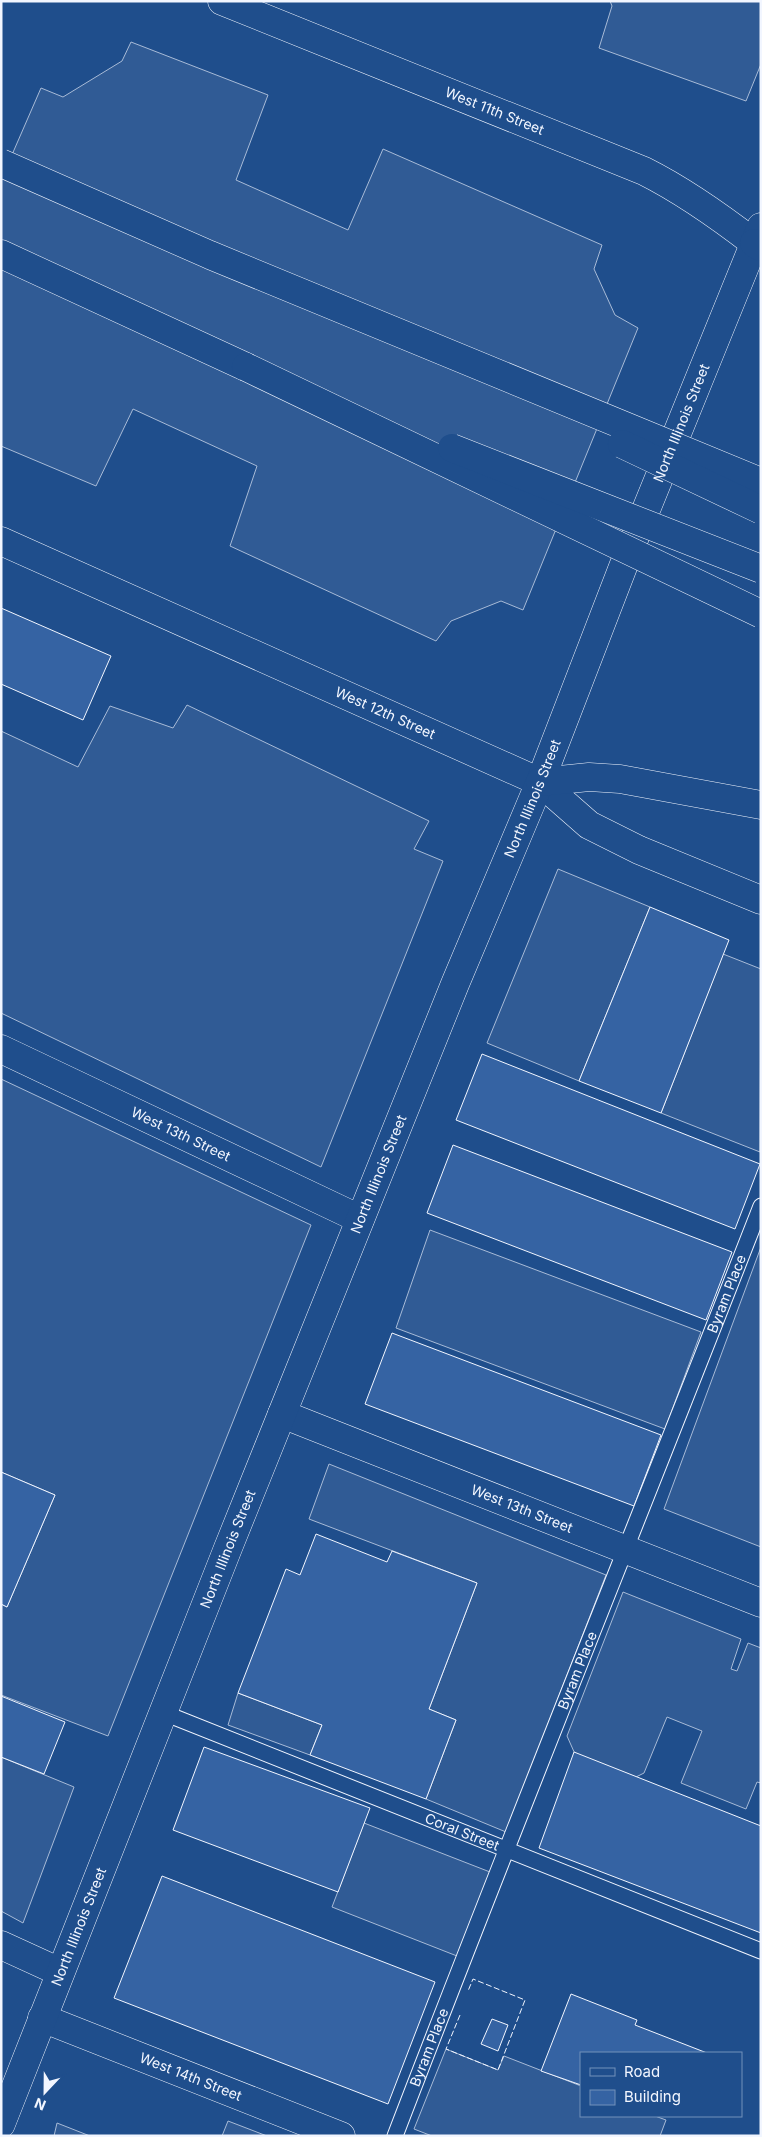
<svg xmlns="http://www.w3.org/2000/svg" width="762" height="2137" font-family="Inter,sans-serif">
	<rect width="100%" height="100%" fill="#1f4e8c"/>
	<!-- built -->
	<g fill="#305b95" stroke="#a8bbd7">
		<polygon points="610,1 761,1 761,64 746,101 599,48 612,6"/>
		<polygon points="131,42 268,95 236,180 348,230 383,149 602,245 594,269 615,315 638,328 523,610 501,601 451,621 436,641 230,546 257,466 133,409 96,486 1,446 1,180 41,88 63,97 122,61"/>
		<polygon points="187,705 429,821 414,849 443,861 321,1167 1,1013 1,731 78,767 110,706 173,728"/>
		<polygon points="558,869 650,907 579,1081 487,1043"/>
		<polygon points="723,954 761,969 760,1152 661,1113"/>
		<polygon points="1,1079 311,1225 108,1736 1,1695 1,1604 7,1607 55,1495 1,1472"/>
		<polygon points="430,1230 701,1332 665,1429 396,1328"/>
		<polygon points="761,1247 761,1547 664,1509"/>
		<polygon points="329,1464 606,1575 506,1832 426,1799 456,1720 429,1709 477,1583 309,1519"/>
		<polygon points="623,1592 741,1639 731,1669 737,1671 748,1643 761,1648 761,1783 757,1782 746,1809 681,1783 702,1731 667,1717 644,1773 636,1777 575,1754 567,1736"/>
		<polygon points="238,1693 322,1725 310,1755 228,1725"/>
		<polygon points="1,1757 74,1787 23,1923 1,1911"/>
		<polygon points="364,1823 490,1872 457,1956 332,1907"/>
		<polygon points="446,2049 498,2070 504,2056 581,2086 581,2116 655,2116 666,2120 660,2136 432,2136 414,2129"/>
		<polygon points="228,2121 267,2136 222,2136"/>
		<polygon points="57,2123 90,2136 54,2136"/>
	</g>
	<!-- building -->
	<g fill="#3563a3" stroke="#f2f6ff">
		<polygon points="1,608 111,656 83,720 1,684"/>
		<polygon points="650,907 729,940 661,1113 579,1081"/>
		<polygon points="482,1054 760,1164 735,1229 456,1120"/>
		<polygon points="453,1145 732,1252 706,1320 427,1213"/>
		<polygon points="392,1333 661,1435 634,1506 365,1404"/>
		<polygon points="1,1472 55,1495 7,1607 1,1604"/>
		<polygon points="316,1534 387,1562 392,1551 477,1583 429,1709 456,1720 426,1799 310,1755 322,1725 238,1693 286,1569 300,1575"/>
		<polygon points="1,1696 65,1722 44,1774 1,1757"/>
		<polygon points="204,1747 370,1808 338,1892 173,1830"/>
		<polygon points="574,1752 761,1826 761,1933 539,1848"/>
		<polygon points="162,1876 435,1982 388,2104 114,1998"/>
		<polygon points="571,1994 637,2020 635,2025 707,2053 581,2053 581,2085 541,2071"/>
		<polygon points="492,2019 508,2025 498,2051 481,2044"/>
	</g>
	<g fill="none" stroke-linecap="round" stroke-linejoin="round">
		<!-- lane casing -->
		<g stroke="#f2f6ff" stroke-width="17">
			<g id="lane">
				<path id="s1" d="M164,1713L761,1951"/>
				<path id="s2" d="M395,2136C514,1825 640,1516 761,1206"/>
			</g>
		</g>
		<!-- street casing -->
		<g stroke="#f2f6ff" stroke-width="29">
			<g id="street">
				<polyline points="540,782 589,825 639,850 761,900"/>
				<path id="s3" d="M1,1049L360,1219"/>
				<path id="s4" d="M282,1414L761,1603"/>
				<polyline points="1,1945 60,1972"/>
				<path id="s5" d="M42,2018L341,2136"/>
			</g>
		</g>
		<!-- secondary casing -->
		<g stroke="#f2f6ff" stroke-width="29">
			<g id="secondary">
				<path id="s6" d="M222,1L644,171C684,191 719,216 754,243"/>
				<path id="s7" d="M1,541L540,782"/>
				<path id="s8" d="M1,2124L228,1548L455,984L540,782L626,559L761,227"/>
			</g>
		</g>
		<!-- highway casing -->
		<g stroke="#f2f6ff" stroke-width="29">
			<g id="highway">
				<polyline points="754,243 761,247"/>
				<polyline points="1,254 246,367"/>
				<polyline points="540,782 589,777 620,779 761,805"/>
			</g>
		</g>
		<!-- lane -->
		<use href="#lane" stroke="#1f4e8c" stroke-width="15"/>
		<!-- street -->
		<use href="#street" stroke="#1f4e8c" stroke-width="28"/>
		<!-- secondary -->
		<use href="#secondary" stroke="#1f4e8c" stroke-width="28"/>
		<!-- highway -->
		<use href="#highway" stroke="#1f4e8c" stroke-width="28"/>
		<!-- highway-bridge casing -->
		<g stroke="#f2f6ff" stroke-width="29" stroke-linecap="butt">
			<g id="highway-bridge">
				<polyline points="1,163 210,255 761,482"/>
				<polyline points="246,367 761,614"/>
				<polyline points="622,444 761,510"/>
				<polyline points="452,448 761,569"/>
			</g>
		</g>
		<!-- highway-bridge -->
		<use href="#highway-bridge" stroke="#1f4e8c" stroke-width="28"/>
		<!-- fence -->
		<polyline stroke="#f2f6ff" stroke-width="1" stroke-dasharray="6 2.5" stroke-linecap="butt" points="460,2015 446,2049 498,2070 525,2000 473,1979 468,1991"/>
	</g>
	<g text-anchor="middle" stroke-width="4" stroke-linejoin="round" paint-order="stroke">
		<!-- street labels -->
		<g font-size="14" fill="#f2f6ff" stroke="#1f4e8c">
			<text dy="5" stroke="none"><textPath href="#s6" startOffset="294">West 11th Street</textPath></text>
			<text dy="5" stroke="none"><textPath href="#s8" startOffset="1832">North Illinois Street</textPath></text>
			<text dy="5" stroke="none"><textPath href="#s7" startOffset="421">West 12th Street</textPath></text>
			<text dy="5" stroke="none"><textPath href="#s8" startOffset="1428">North Illinois Street</textPath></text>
			<text dy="5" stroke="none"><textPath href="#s3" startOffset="199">West 13th Street</textPath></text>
			<text dy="5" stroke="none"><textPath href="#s8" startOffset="1022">North Illinois Street</textPath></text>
			<text dy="5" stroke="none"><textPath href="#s2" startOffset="905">Byram Place</textPath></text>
			<text dy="5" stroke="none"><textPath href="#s4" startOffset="258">West 13th Street</textPath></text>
			<text dy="5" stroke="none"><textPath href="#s8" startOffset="618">North Illinois Street</textPath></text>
			<text dy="5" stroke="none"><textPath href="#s2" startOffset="500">Byram Place</textPath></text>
			<text dy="5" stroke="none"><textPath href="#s1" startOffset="321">Coral Street</textPath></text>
			<text dy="5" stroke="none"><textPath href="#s8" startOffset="212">North Illinois Street</textPath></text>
			<text dy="5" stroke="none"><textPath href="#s2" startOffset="95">Byram Place</textPath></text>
			<text dy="5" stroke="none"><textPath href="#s5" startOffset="160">West 14th Street</textPath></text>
		</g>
	</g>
	<!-- border -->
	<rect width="762" height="2137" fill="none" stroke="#f2f6ff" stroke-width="5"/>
	<!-- legend -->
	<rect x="580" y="2052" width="162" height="65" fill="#1f4e8c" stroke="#7391ba"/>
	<rect x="590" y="2068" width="25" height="8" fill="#1f4e8c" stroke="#7391ba"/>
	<text x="624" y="2077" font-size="15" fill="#f2f6ff">Road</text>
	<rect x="590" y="2090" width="25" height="15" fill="#3563a3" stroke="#7391ba"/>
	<text x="624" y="2102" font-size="15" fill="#f2f6ff">Building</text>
	<!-- north arrow -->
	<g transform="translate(45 2092) rotate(202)" stroke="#1f4e8c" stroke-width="4" paint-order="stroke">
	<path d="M0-4L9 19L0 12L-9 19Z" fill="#f2f6ff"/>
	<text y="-8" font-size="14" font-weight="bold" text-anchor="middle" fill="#f2f6ff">N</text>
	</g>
</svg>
